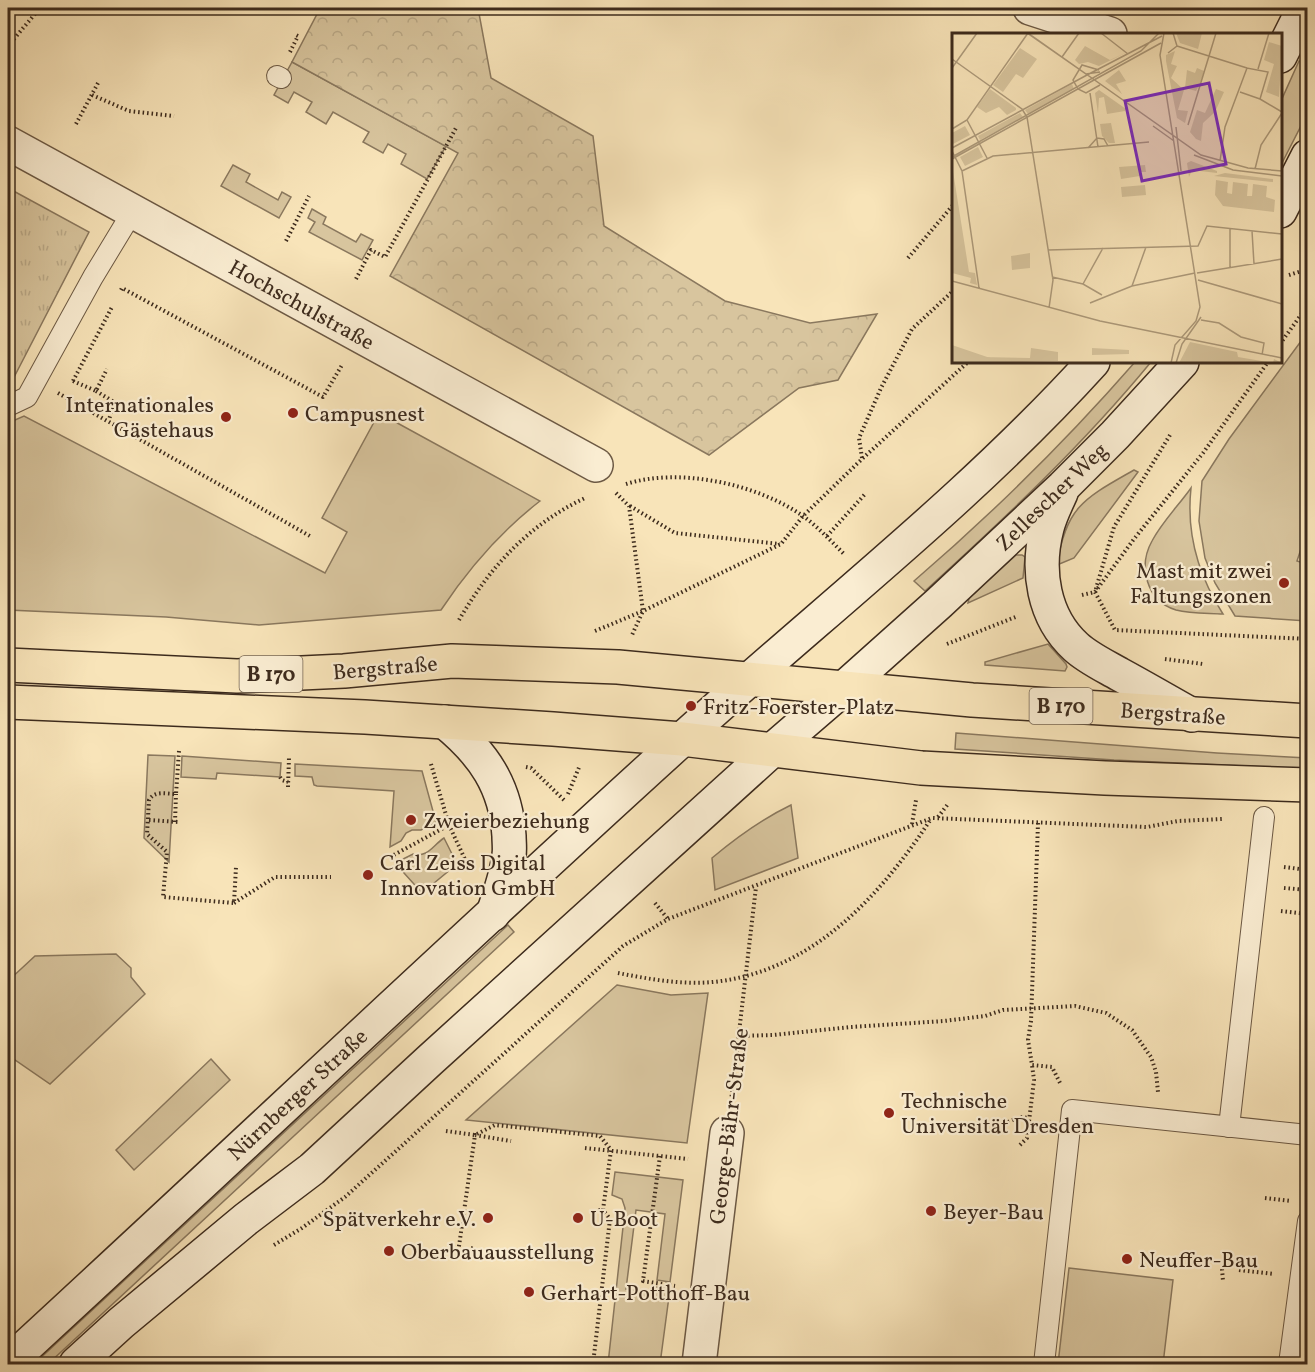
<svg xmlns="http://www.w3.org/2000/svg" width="1315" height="1372" font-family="Vollkorn,serif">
	<defs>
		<pattern id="forest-crowns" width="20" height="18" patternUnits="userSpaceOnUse" patternTransform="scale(1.5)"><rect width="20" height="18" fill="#d8c59e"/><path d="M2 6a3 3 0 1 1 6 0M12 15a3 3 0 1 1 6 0" fill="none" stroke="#baa988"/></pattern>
		<pattern id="park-tufts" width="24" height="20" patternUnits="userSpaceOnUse" patternTransform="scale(1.5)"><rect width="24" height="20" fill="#d8c59e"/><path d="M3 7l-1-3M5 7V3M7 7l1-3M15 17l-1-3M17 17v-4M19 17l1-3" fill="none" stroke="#baa988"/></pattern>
	</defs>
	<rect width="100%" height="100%" fill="#f8e4b9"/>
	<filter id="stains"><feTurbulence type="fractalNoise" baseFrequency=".00333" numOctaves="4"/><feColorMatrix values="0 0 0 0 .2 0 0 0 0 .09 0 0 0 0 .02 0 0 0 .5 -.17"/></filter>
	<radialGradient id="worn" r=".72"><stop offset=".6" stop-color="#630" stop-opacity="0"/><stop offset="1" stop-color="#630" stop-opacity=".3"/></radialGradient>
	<!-- green -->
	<g fill="#d8c59e" stroke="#8a785e" stroke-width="1.5">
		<polygon points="1299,61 1307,65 1307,114 1281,165 1281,101"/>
		<polygon points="292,62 446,146 427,179 401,164 406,154 388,144 383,153 363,142 369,132 333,112 326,124 306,112 312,102 294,92 288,103 274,95"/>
		<polygon points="233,165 250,174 246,182 278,200 282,192 291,197 279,218 221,186"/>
		<polygon points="312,209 326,217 323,224 356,242 361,234 373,240 362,260 309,232 315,222 308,218"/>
		<polygon points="1307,333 1308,528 1297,561 1307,564 1307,621 1235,616 1215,583 1205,558 1199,521 1202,481 1229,439"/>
		<path d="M1135,362H1151C1082,446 1005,518 925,591L914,581C993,513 1067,440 1135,362Z"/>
		<path d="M379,413L540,501C500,532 469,568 441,610L259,625L166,617L8,610V423L24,416L325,573L347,532L322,518Z"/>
		<path d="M1134,470L1138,472L1074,558L1057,565C1066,506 1085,498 1134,470Z"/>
		<path d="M1191,488C1186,534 1198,575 1223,614C1208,613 1191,614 1176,610C1146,601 1138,566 1152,541C1162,522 1179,505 1191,488Z"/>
		<polygon points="1016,555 1022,555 1025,557 1023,578 968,603 969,598"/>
		<polygon points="1048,644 1066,664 1067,667 1065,671 985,665 985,662"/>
		<polygon points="956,733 1217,753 1307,758 1307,769 1114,760 955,749"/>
		<polygon points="148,755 175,756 169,862 144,838"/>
		<polygon points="182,756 281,763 280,777 217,773 216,779 181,777"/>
		<polygon points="295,764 422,771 436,822 421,830 412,830 406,833 401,841 390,847 394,791 317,786 314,785 312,777 295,776"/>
		<path d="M791,805L798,858L715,890L712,858C737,837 762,819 791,805Z"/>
		<path d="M444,838L457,864L422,893L395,863L413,854C428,858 433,845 444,838Z"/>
		<polygon points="508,925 514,932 48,1364 34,1364"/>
		<polygon points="116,954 131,968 131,977 145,994 50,1084 8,1055 8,981 35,956"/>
		<polygon points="617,985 671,995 708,993 687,1143 466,1120"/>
		<polygon points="211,1059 230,1080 134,1170 116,1150"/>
		<polygon points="615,1172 683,1180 670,1282 657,1280 665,1214 636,1210 626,1289 655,1293 656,1287 670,1289 660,1364 608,1364 624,1218 625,1208 622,1199 612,1195"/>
		<polygon points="1069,1268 1173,1280 1163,1364 1058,1364"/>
	</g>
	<!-- forest -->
	<polygon fill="url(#forest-crowns)" stroke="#8a785e" stroke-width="1.5" points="305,8 478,8 491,78 593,136 604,226 725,301 810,323 877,314 838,380 799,388 709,455 390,276 458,153 292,62 317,14"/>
	<!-- park -->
	<polygon fill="url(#park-tufts)" stroke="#8a785e" stroke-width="1.5" points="8,188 89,232 10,385 8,386"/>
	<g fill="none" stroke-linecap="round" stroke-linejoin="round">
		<!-- lane casing -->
		<g stroke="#6c5944" stroke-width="22">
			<g id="lane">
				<polyline points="277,76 281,78"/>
				<polyline points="8,406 27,397 93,277 133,211"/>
				<polyline points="1229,1127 1264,817"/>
				<polyline points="1044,1364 1072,1110 1308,1135"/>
				<polyline points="1289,1364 1308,1221"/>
			</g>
		</g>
		<!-- street casing -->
		<g stroke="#6c5944" stroke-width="36">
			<g id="street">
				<polyline points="1030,8 1110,34"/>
				<polyline points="8,143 596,465"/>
				<polyline points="699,1364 727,1133"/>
			</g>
		</g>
		<!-- secondary casing -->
		<g stroke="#3d2b1d" stroke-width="36">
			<g id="secondary">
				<polyline points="1280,56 1304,8"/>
				<polyline points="1280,211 1308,156"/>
				<path d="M1061,493C1056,504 1050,516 1047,528C1036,570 1043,617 1076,647C1088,658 1105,666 1119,674C1143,687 1167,701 1192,715"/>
				<path d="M445,722C483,753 506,786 509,836C509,842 510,849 509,855C507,875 499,895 493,914"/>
				<path d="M8,1363C232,1157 453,947 678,743C817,616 967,501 1093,362"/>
				<polyline points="76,1364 121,1323 246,1219 312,1169 430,1060 771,751 844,688 939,603 1063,487 1115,435 1182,362"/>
			</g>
		</g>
		<!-- primary casing -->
		<g stroke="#3d2b1d" stroke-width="36">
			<g id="primary">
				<polyline points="8,665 237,676 344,671 452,661 618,667 972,700 1308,721"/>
				<polyline points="8,702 365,717 553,729 682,739 921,768 1105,778 1308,785"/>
			</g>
		</g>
		<!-- path -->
		<g stroke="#3d2b1d" stroke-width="4" stroke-dasharray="1.5 3" stroke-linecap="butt">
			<polyline points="8,46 40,8"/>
			<polyline points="290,52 298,36 294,34"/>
			<polyline points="92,95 129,111 174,116"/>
			<polyline points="76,124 98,83"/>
			<polyline points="286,241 309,196"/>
			<polyline points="908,258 954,204"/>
			<polyline points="1289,275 1308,269"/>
			<polyline points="356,279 371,250 385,257 456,128"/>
			<polyline points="121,290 122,288 323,397 342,365"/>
			<polyline points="1280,344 1308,305"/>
			<polyline points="1004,362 1005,362"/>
			<polyline points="73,381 112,307"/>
			<polyline points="73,381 96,391 107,369"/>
			<polyline points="96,391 114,402 109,420"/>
			<polyline points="58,393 310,536"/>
			<polyline points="1170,435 1114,527 1095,592 1115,630 1308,639"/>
			<polyline points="862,458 859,438 881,388 912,329 954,290"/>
			<path d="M626,484C680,467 757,484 803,516C818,527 831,541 844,554"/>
			<polyline points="616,493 629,506 643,611 632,635"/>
			<polyline points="630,506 675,533 780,544"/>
			<polyline points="827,536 866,493"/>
			<polyline points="1082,595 1095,592 1134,539 1203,453 1268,362"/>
			<path d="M459,620C490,567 528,525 585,498"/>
			<polyline points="595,631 643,611 781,544 803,516 862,459 968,362"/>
			<polyline points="947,644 1018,616"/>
			<polyline points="1165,659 1203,664"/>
			<path d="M179,751L176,794C166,794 155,790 149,800L147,834L167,852L163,897L234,903L236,867"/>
			<polyline points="431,764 449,825 470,870"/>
			<polyline points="526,767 531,768 565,801"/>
			<polyline points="280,777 282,780 288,782"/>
			<polyline points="288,787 289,758"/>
			<polyline points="568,794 580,765"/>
			<polyline points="938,817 948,804"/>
			<polyline points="149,820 178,822"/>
			<polyline points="175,822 176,794"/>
			<polyline points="1038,823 1031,1021 1028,1040 1032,1065 1052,1067 1061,1085"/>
			<polyline points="912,824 916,800"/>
			<polyline points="390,857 449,825"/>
			<polyline points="1284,867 1308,870"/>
			<polyline points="1284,888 1308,890"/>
			<polyline points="234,903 275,877 331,877"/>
			<polyline points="655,903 668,919"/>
			<polyline points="1281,911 1308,914"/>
			<path d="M618,973C649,979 681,985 713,982C812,972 880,896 931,819"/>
			<polyline points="739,1036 773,1035 851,1027 944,1021 985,1016 1003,1010 1075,1006 1106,1013 1132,1030 1151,1057 1156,1072 1158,1092"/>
			<polyline points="731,1101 756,887"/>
			<polyline points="1008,1122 1020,1117 1029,1118"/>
			<polyline points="446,1131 475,1135 495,1125 600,1136 611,1150 603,1210 598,1210"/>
			<polyline points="1020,1145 1027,1138 1034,1080 1032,1065"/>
			<polyline points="585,1148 688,1159"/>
			<polyline points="660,1156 643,1281 675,1286"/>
			<polyline points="1265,1198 1291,1201"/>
			<polyline points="274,1245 302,1228 345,1197 623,946 668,919 932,818 1147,827 1178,821 1223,819"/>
			<polyline points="473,1248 458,1253 475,1135 511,1141"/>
			<polyline points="1222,1269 1223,1281"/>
			<polyline points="1239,1270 1274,1274"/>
			<polyline points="593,1364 610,1219 603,1210"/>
		</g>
		<!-- lane -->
		<use href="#lane" stroke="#faedd2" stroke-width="20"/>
		<!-- street -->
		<use href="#street" stroke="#faedd2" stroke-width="33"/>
		<!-- secondary -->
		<use href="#secondary" stroke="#faedd2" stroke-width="33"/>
		<!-- primary -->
		<use href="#primary" stroke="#f8e4b9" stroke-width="33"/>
	</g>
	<!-- markers -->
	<g fill="#8f2418" stroke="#faedd2" stroke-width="2">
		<circle cx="293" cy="413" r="6"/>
		<circle cx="226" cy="417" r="6"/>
		<circle cx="1284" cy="583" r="6"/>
		<circle cx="691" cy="706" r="6"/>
		<circle cx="411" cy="820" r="6"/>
		<circle cx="368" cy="875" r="6"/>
		<circle cx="889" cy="1113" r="6"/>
		<circle cx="931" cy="1211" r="6"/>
		<circle cx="488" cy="1218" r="6"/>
		<circle cx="578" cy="1218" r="6"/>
		<circle cx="389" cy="1251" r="6"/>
		<circle cx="1127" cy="1259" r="6"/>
		<circle cx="529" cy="1292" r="6"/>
	</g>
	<g text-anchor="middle" stroke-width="4.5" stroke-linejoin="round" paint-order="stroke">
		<!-- shield labels -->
		<g fill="#faedd2" stroke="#766553" stroke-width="1.5">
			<rect x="239.5" y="656" width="63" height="36" rx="4.5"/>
			<rect x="1029.5" y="688" width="63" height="36" rx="4.5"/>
		</g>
		<g font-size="21" font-weight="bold" fill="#3d2b1d">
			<text x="271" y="681">B 170</text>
			<text x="1061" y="713">B 170</text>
		</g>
		<!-- street labels -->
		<g font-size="22" fill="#3d2b1d" stroke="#faedd2">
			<text transform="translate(302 304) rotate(29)" y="8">Hochschulstraße</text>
			<text transform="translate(1051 496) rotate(-44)" y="8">Zellescher Weg</text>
			<text transform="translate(385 667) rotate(-5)" y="8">Bergstraße</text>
			<text transform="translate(1173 713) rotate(4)" y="8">Bergstraße</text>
			<text transform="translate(297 1094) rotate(-43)" y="8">Nürnberger Straße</text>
			<text transform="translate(728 1126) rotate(-83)" y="8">George-Bähr-Straße</text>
		</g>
		<!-- poi labels -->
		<g font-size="22" fill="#3d2b1d" stroke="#faedd2" text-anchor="start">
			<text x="214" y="412" text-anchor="end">Internationales<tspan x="214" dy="25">Gästehaus</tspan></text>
			<text x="305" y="421">Campusnest</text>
			<text x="1272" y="578" text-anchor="end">Mast mit zwei<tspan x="1272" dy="25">Faltungszonen</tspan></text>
			<text x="703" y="714">Fritz-Foerster-Platz</text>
			<text x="423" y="828">Zweierbeziehung</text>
			<text x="380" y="870">Carl Zeiss Digital<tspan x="380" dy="25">Innovation GmbH</tspan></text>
			<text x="901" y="1108">Technische<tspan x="901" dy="25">Universität Dresden</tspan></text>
			<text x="943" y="1219">Beyer-Bau</text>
			<text x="476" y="1226" text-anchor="end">Spätverkehr e.V.</text>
			<text x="590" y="1226">U-Boot</text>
			<text x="401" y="1259">Oberbauausstellung</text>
			<text x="1139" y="1267">Neuffer-Bau</text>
			<text x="541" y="1300">Gerhart-Potthoff-Bau</text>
		</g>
	</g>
	<!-- overview -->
	<g transform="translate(952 33)">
		<rect width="330" height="330" fill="#f8e4b9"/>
		<path d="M224,0H250L246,16L228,10ZM317,9L330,13L327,64L314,59L322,31L312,27ZM133,13L158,27L173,20L147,33L136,29L127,31L123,27ZM68,15L85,26L71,45L64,41L51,59L41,52ZM223,18L219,31L225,33L219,45L232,57L226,77L236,78L233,90L225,85L214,28V22ZM167,37L174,48L164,51L170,61L153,48ZM38,56L64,75V77L55,82L47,74L34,80L25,74ZM147,57L174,76L173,78L155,81L152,64L147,65L146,80L143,60ZM159,90L163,110H157L150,103L148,91ZM239,128L265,138V140L240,137L237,144L235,130ZM193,132L194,139H188V143L169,146L167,134ZM273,140L321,146V149L262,143ZM264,147L276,149L275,160L280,161L281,149L296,151L295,163H300L301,151L315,153L314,164L323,167L322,179L271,173L263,162ZM193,152L194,162L170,164L169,154ZM238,309L285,319L286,324L321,330L322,326L330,330H227ZM140,315L177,317V321L140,322Z" fill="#d8c59e"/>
		<path d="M264,56L272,59L263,79L251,90L249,108L244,106L238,99L245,77L253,80ZM79,315L106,319V328L12,330L29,324L78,325Z" fill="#d8c59e"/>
		<path d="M245,35L252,38L248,51L244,58L233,55L235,37L243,40ZM120,51L122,56L76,81L73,77ZM68,80L71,84L28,107L26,103ZM13,93L18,102L1,111L0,100ZM26,114L31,124L13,133L8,124ZM0,132L17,239L23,240L25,252L18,250L19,245L0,240ZM78,220V235L60,237L59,223ZM0,312L44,327L101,330H0Z" fill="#d8c59e"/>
		<path fill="none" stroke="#ad9a7b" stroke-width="1.5" d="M75,0L134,41L148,39M76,0L249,122L296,135L330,138M149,0L176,21M212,0L208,22L248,274L244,288L223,312L219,330M225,13L295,35M216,20L225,13L221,0M110,24L127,0M0,26L70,76L75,84L101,247L97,275M0,35L25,0M306,36L317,0M147,37L130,32L121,47L126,56L134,60L148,52M135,42L210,3M142,47L209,10M138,60L146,114M308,66L330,79M15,87L35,125M236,92L264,0M201,93L222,108M224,94L229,138M0,96L15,87L76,0M0,115L135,42M136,115L145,105L152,106L156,113M0,118L10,138L27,255M242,122L281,137L330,143M0,124L189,18L207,0M0,126L142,47M268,128L273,94L295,35L316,39L308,66L288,59M303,136L309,112L330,80M10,138L41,123L197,109M300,198L302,231M96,217L246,213L255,193L330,201M278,235V196M245,240L330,226M100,244L131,251L150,262M246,247L330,271M0,248L148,288L330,325M131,251L151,215M180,253L194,214M138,270L180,253L243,240M249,287L267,290L289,304L312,310L310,322M224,330L230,311L249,284"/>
		<path fill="#7b2cbf" fill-opacity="0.15" stroke="#7b2cbf" stroke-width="3" d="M257,50L274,131L190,148L173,68Z"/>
		<rect width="330" height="330" fill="none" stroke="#3d2b1d" stroke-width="3"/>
	</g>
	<!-- margin -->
	<rect width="1315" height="1372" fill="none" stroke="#f8e4b9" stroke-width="30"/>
	<rect x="9" y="9" width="1297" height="1354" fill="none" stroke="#3d2b1d" stroke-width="3"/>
	<rect x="15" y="15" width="1285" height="1342" fill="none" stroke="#3d2b1d" stroke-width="1.5"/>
	<rect width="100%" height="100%" filter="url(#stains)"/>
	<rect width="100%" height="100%" fill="url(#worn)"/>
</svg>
